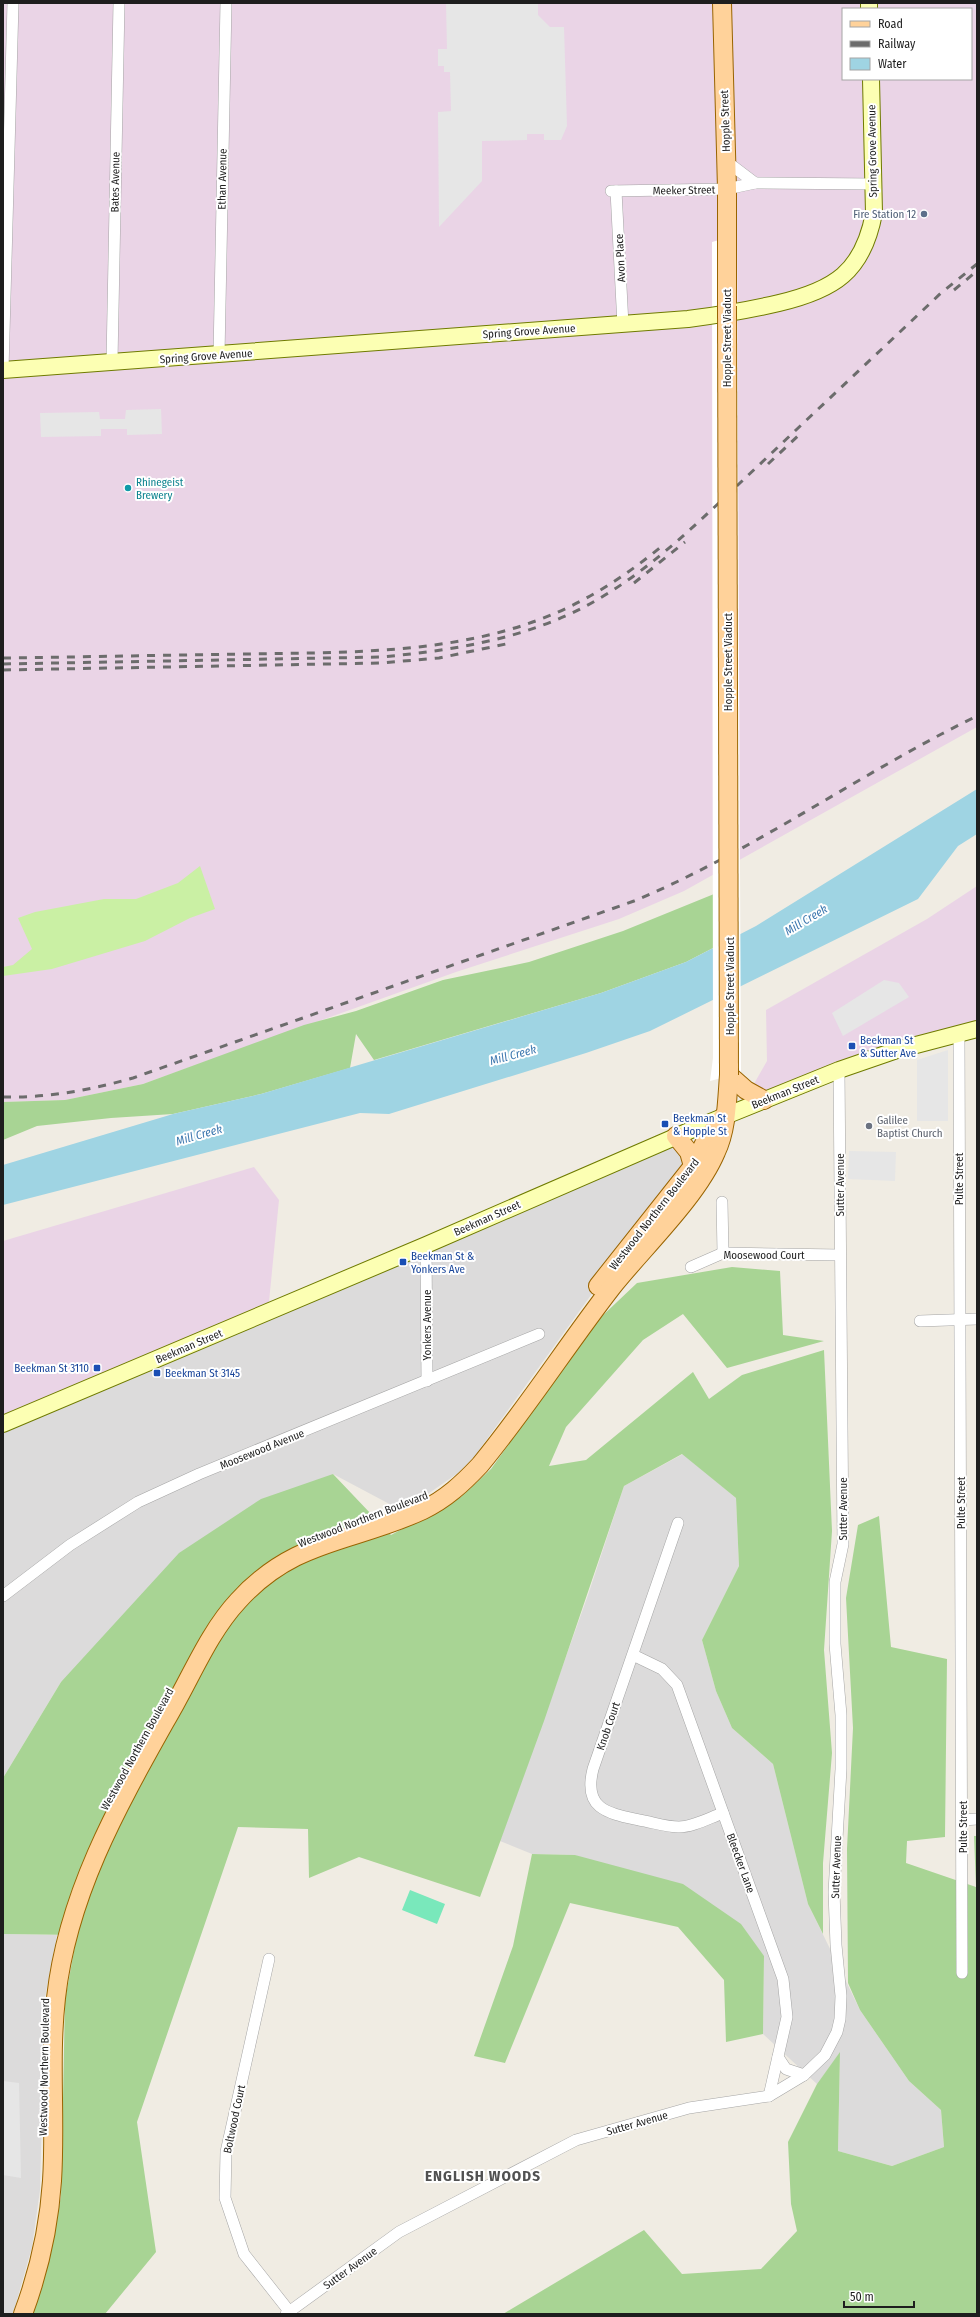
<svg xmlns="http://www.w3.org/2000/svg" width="980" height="2317" font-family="'Fira Sans Condensed',sans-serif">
	<rect width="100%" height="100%" fill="#f0ece3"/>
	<!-- residential -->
	<g fill="#dcdbdb">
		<polygon points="684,1132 693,1166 591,1295 474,1457 458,1473 422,1498 397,1508 333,1474 61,1682 3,1778 3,1424"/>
		<polygon points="683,1454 736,1498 739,1566 702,1640 716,1691 732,1728 773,1764 808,1904 860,2010 909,2081 941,2110 944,2147 892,2166 838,2151 840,2053 817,2084 763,2034 764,1956 575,1855 532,1854 500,1841 588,1595 624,1486"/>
		<polygon points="3,1934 57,1935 45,1997 40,2190 32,2247 13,2314 3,2314"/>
	</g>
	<!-- industrial -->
	<g fill="#ead4e6" fill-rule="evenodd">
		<path d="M3,3H977V727L684,891L619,919L456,972L143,1084L65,1100L3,1102ZM843,9H971V79H843Z"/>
		<polygon points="977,886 977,1029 739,1110 767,1061 766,1010 927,919"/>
		<polygon points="254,1167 279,1200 268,1312 3,1424 3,1241"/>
	</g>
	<!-- grass -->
	<polygon fill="#caf0a4" points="200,866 215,909 190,918 145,941 52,969 3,976 3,967 13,965 32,949 18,918 35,912 104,899 136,899 178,883"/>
	<!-- forest -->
	<g fill="#a8d494">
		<polygon points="714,894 713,948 686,962 601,993 374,1060 356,1034 350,1068 261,1094 173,1114 111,1118 37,1126 3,1140 3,1102 65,1100 143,1084 304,1025 356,1011 443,980 529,962 623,931"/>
		<polygon points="732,1267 780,1271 783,1335 824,1341 727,1368 683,1314 643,1340 566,1427 549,1466 586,1460 693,1372 709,1399 742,1375 824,1350 832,1531 824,1650 832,1753 823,1863 823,1934 808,1904 773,1764 732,1728 716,1691 702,1640 739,1566 736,1498 682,1454 624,1486 544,1721 480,1897 359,1857 309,1878 308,1829 238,1827 137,2122 156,2252 105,2314 33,2314 46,2273 61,2196 65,2000 77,1935 3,1934 3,1778 61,1682 179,1553 261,1499 333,1474 391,1535 461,1497 491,1469 598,1320 637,1283"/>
		<polygon points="879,1516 891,1647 947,1659 945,1837 907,1841 906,1863 976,1887 974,1836 977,1836 977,2314 503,2314 644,2230 682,2274 761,2269 797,2231 791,2204 788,2142 817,2084 840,2052 838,2151 892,2166 944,2147 941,2110 909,2081 860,2010 848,1983 847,1849 853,1728 846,1598 858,1525"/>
		<polygon points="532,1854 575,1855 683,1884 741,1924 764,1956 763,2034 726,2042 724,1980 678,1927 570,1903 505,2063 474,2056 513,1946"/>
	</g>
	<!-- pitch -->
	<polygon fill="#79e8bb" points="410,1890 445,1904 437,1924 402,1910"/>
	<!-- parking -->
	<g fill="#e6e6e6">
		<polygon points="446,3 538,3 538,15 550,27 564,27 567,126 561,140 544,140 544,134 527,134 527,140 482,141 482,181 439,227 438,112 451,111 450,72 444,72 444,66 438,66 438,49 447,49"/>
		<polygon points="161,409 162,434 127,435 127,429 101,429 101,436 41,437 40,413 99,412 100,419 125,419 126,410"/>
		<polygon points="884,980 899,983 909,997 843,1036 832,1013"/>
		<polygon points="948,1050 948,1121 917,1121 917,1060"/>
		<polygon points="849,1151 896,1152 895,1181 848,1179"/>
		<polygon points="3,2081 19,2083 21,2178 3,2175"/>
	</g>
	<!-- water -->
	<polygon fill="#9fd4e3" points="977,789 977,834 958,846 918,899 650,1031 586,1053 389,1114 360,1113 3,1205 3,1165 173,1114 261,1094 601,993 686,962 756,926"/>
	<!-- pier -->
	<polygon fill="#fff" points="737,235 741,1073 710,1081 713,1058 712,242"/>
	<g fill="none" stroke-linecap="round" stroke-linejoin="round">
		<!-- street casing -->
		<g stroke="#a5a5a5" stroke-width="12">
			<g id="street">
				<polyline points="726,161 755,183"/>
				<polyline points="611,191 727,189 755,183 873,184"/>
				<polyline points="616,191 623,325"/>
				<polyline points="219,355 226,3"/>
				<polyline points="112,361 119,3"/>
				<polyline points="3,370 13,3"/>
				<polyline points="959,1033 962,1973"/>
				<polyline points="722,1202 723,1253"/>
				<polyline points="426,1245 427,1381"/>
				<polyline points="691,1267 723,1253 840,1255"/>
				<polyline points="920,1321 977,1319"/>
				<path d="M678,1523L593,1769C583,1809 607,1813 639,1820C652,1822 666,1827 679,1827C693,1827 709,1818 723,1813"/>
				<polyline points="3,1596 70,1545 138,1502 199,1474 539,1334"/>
				<polyline points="633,1655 662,1669 677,1685 783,1979 787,2017 769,2096"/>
				<polyline points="963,1820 977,1819"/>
				<polyline points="269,1959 226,2152 225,2198 244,2254 289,2311"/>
				<polyline points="778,2057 786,2069 804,2075"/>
				<polyline points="286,2314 399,2232 576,2140 689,2108 769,2096 804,2075 825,2055 837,2032 840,2019 841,1996 836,1945 834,1892 841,1769 841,1715 835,1644 835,1582 843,1544 839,1070"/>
			</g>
		</g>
		<!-- secondary casing -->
		<g stroke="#6f7b00" stroke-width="18">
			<g id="secondary">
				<polyline points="869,3 869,9"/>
				<path d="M3,370L688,319C719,315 749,310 779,303C834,290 863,272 874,213L871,79"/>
				<polyline points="3,1424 426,1245 698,1127 839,1070 897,1050 977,1029"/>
			</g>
		</g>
		<!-- primary casing -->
		<g stroke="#996400" stroke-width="20">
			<g id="primary">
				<polyline points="722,3 727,189 727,306"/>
				<polyline points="729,1075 746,1090 764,1100"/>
				<polyline points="676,1136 689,1152 693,1166"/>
				<polyline points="598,1286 693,1166 706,1140 724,1116"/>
				<path d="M23,2314C39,2271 49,2227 52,2181C56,2120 49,2059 56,1998C68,1889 123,1797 175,1704C194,1670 211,1630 238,1601C295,1538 353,1543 423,1510C446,1499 463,1483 480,1465C527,1408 567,1345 612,1287C644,1247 697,1197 716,1152C727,1129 727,1100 729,1075"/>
			</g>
		</g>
		<!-- street -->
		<use href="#street" stroke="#fff" stroke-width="11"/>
		<!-- secondary -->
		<use href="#secondary" stroke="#fcffb3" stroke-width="16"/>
		<!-- primary -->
		<use href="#primary" stroke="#ffd29a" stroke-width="18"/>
		<!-- rail -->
		<g stroke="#6c6c6c" stroke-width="3" stroke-dasharray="8 8" stroke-linecap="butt">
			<polyline points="954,290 977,271"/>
			<polyline points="768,464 800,434"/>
			<polyline points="634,583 685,542"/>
			<path d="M3,658C84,657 166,655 247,654C355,652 471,655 571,606C604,590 634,569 662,546"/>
			<path d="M3,664L381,657C447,651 512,641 572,613C644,579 700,520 758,466C819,408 880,351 941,293L977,264"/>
			<polyline points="3,670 381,663 439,658 506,644"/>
			<path d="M3,1097C48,1098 90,1090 133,1078L634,901C754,851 860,773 977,716"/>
		</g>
		<!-- primary-bridge casing -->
		<g stroke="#996400" stroke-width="20" stroke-linecap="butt">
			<polyline id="primary-bridge" points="727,306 729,1075"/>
		</g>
		<!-- primary-bridge -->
		<use href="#primary-bridge" stroke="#ffd29a" stroke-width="18"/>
	</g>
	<!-- markers -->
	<circle fill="#5c6f8a" stroke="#fff" stroke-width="1.5" cx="924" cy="214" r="4"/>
	<circle fill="#0f9aa8" stroke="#fff" stroke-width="1.5" cx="128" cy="488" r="4"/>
	<g fill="#1a4fb4" stroke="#fff" stroke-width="1.5">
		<rect x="848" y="1042" width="8" height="8" rx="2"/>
		<rect x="661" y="1120" width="8" height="8" rx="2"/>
		<rect x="399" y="1258" width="8" height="8" rx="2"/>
		<rect x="93" y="1364" width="8" height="8" rx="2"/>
		<rect x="153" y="1369" width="8" height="8" rx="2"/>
	</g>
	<circle fill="#6b7280" stroke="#fff" stroke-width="1.5" cx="869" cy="1126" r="4"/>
	<g text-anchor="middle" stroke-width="4" stroke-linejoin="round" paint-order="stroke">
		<!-- street labels -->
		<g font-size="11" fill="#1e1e1e" stroke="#fff">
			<text transform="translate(725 121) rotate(-92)" y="4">Hopple Street</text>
			<text transform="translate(872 151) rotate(-91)" y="4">Spring Grove Avenue</text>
			<text transform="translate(222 179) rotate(-89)" y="4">Ethan Avenue</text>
			<text transform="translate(115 182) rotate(-89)" y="4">Bates Avenue</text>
			<text transform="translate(684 190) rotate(-1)" y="4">Meeker Street</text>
			<text transform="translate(620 258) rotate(-93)" y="4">Avon Place</text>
			<text transform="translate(529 331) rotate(-4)" y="4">Spring Grove Avenue</text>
			<text transform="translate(727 338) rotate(-90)" y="4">Hopple Street Viaduct</text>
			<text transform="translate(206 356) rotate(-4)" y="4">Spring Grove Avenue</text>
			<text transform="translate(728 662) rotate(-90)" y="4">Hopple Street Viaduct</text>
			<text transform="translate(730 986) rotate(-90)" y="4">Hopple Street Viaduct</text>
			<text transform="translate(785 1092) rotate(-22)" y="4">Beekman Street</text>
			<text transform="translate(959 1179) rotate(-90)" y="4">Pulte Street</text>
			<text transform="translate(840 1185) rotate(-90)" y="4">Sutter Avenue</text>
			<text transform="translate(654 1214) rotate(-52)" y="4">Westwood Northern Boulevard</text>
			<text transform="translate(487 1218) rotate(-24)" y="4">Beekman Street</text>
			<text x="764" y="1259">Moosewood Court</text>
			<text transform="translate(427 1325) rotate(-90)" y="4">Yonkers Avenue</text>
			<text transform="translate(189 1346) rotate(-23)" y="4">Beekman Street</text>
			<text transform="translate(262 1449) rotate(-22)" y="4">Moosewood Avenue</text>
			<text transform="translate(961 1503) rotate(-90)" y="4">Pulte Street</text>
			<text transform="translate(843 1509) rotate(-90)" y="4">Sutter Avenue</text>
			<text transform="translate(363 1519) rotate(-21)" y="4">Westwood Northern Boulevard</text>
			<text transform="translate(608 1726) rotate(-71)" y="4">Knob Court</text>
			<text transform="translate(137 1749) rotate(-61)" y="4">Westwood Northern Boulevard</text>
			<text transform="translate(963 1827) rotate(-90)" y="4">Pulte Street</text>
			<text transform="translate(741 1863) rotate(70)" y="4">Bleecker Lane</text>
			<text transform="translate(836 1867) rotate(-88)" y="4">Sutter Avenue</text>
			<text transform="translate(44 2067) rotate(-89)" y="4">Westwood Northern Boulevard</text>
			<text transform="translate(234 2119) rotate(-78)" y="4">Boltwood Court</text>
			<text transform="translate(637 2123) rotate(-16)" y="4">Sutter Avenue</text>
			<text transform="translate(350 2268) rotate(-36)" y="4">Sutter Avenue</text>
		</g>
		<!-- service labels -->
		<g font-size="11" fill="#4e5e75" stroke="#fff" text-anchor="end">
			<text x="916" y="218">Fire Station 12</text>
		</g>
		<!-- culture labels -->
		<g font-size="11" fill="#0d838f" stroke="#fff" text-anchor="start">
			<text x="136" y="486">Rhinegeist<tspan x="136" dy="13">Brewery</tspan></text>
		</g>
		<!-- transit labels -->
		<g font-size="11" fill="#164399" stroke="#fff" text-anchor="start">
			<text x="860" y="1044">Beekman St<tspan x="860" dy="13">&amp; Sutter Ave</tspan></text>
			<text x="673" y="1122">Beekman St<tspan x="673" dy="13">&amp; Hopple St</tspan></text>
			<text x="411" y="1260">Beekman St &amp;<tspan x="411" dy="13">Yonkers Ave</tspan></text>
			<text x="89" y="1372" text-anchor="end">Beekman St 3110</text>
			<text x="165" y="1377">Beekman St 3145</text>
		</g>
		<!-- worship labels -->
		<g font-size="11" fill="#5b616d" stroke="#fff" text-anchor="start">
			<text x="877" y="1124">Galilee<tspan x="877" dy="13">Baptist Church</tspan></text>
		</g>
		<!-- water labels -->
		<g font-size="12" font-style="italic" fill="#3f79b0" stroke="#fff">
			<text transform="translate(806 920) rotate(-31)" y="4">Mill Creek</text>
			<text transform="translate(513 1055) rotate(-15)" y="4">Mill Creek</text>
			<text transform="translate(199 1135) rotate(-16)" y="4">Mill Creek</text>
		</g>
		<!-- district labels -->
		<g font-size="15" font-weight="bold" letter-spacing="1" fill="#515151" stroke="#fff">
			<text x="483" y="2181">ENGLISH WOODS</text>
		</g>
	</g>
	<!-- border -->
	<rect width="980" height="2317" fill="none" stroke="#1e1e1e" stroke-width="8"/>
	<!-- legend -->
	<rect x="842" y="8" width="130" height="72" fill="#ffffff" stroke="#a5a5a5"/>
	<rect x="850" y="21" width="20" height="6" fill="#ffd29a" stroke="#a5a5a5"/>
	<text x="878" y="28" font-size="12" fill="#1e1e1e">Road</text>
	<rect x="850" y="41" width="20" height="6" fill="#6c6c6c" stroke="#a5a5a5"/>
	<text x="878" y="48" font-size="12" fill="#1e1e1e">Railway</text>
	<rect x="850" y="58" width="20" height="12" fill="#9fd4e3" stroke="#a5a5a5"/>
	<text x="878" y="68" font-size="12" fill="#1e1e1e">Water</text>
	<!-- scale -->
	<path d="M844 2301v6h70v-6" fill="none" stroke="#1e1e1e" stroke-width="2"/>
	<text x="850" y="2301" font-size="12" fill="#1e1e1e" stroke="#ffffff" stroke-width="3" paint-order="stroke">50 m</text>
</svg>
